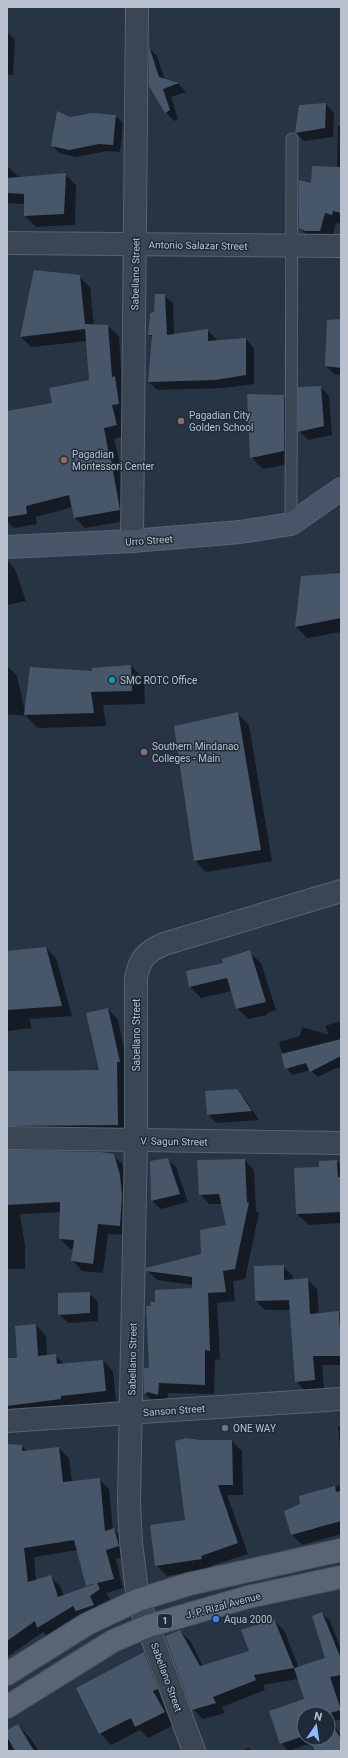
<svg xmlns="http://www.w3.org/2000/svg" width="348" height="1758" font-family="Roboto,sans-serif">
	<rect width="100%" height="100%" fill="#263444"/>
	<!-- shadow -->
	<g fill="#0007" fill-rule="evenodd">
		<polygon points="7,32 15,40 13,75 7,75"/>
		<polygon points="150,49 157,56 165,80 179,84 186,92 171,97 178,119 174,121 166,112 150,86"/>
		<polygon points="326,104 334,113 333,137 304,141 296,132"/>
		<polygon points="92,114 116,116 123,124 120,152 107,151 76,157 59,153 52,145 70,118"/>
		<polygon points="338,126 341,126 341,224 336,223 331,241 311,239 300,228 312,185 337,168"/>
		<polygon points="9,168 20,178 65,174 76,185 75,225 36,227 25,216 25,204 7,203 7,169"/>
		<polygon points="79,276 90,287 94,325 108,326 119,336 122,385 125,388 129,414 122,416 127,436 114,439 122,472 130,520 85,528 75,518 73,507 36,517 37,524 14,528 7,521 7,412 53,404 90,381 87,341 31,347 21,337"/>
		<polygon points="164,295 173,303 174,335 208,331 216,339 216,342 246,339 254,348 254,384 224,388 157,390 149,382 153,338 149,335 150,314 155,313"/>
		<polygon points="341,320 341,375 334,374 326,366"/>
		<polygon points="321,387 329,396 332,435 308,440 299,431"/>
		<polygon points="284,396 296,408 295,463 263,469 251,457"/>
		<polygon points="7,561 15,569 26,601 7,605"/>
		<polygon points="341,574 341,632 307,638 296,627"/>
		<polygon points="7,666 17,676 25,712 93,672 131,666 144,679 145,704 103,705 106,726 38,728 26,716 7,714"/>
		<polygon points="237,713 249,725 272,861 206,872 195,861"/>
		<polygon points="46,948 56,958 72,1016 29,1019 32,1028 7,1031 7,952"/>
		<polygon points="249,952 261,963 276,1010 267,1013 267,1015 248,1019 237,1008 232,991 201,998 190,986 224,964"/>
		<polygon points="108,1009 118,1020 129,1072 128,1135 7,1141 7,1072 100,1071"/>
		<polygon points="341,1021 341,1071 338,1067 318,1077 310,1070 293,1075 286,1068 279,1042 300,1036 302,1027 329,1035 325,1026"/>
		<polygon points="236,1090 245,1099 259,1120 216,1123 208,1114"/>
		<polygon points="7,1152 113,1155 124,1166 130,1186 130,1235 108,1234 103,1273 82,1271 72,1260 73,1249 70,1249 60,1239 61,1212 20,1214 25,1246 25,1269 7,1269"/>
		<polygon points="167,1159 176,1167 188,1202 161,1209 152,1201"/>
		<polygon points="245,1160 254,1170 256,1211 259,1213 245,1279 233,1281 235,1301 217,1303 220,1360 215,1359 214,1394 168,1393 167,1404 154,1403 145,1393 150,1370 152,1307 156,1303 193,1289 193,1285 157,1280 147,1270 202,1255 227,1225 222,1204 209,1204 200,1194"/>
		<polygon points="337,1161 341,1166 341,1223 309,1225 297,1214 320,1168"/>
		<polygon points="283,1266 293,1276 293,1280 307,1279 317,1289 319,1314 341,1312 341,1365 322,1365 324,1390 305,1391 296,1381 290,1310 265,1310 256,1301"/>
		<polygon points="89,1293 98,1302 98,1321 68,1323 59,1314"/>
		<polygon points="36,1325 46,1336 47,1356 55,1355 64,1364 103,1361 113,1371 116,1401 71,1406 71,1409 7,1417 7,1359 18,1359"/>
		<polygon points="338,1426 341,1426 341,1448 340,1447"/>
		<polygon points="200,1441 232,1441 242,1451 243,1495 227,1495 248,1554 210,1566 212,1569 167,1576 156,1565 186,1521"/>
		<path d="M7,1445L22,1446L27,1451L59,1448L69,1458L72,1482L99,1479L109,1489L113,1529L124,1539L128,1556L116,1559L123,1588L106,1593L110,1599L99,1606L103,1615L48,1637L43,1632L7,1657ZM78,1550L89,1587L64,1596L60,1586L50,1576L36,1580L34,1557Z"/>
		<polygon points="341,1485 341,1534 302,1545 292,1535 301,1505 300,1497"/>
		<path d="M322,1613L330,1621L341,1649V1719L332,1721L341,1736V1751H316L312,1743L289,1751L281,1743L305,1700L298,1679L263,1685L265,1690L222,1707L225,1713L203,1719L193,1709L180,1631L190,1641L203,1666L250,1652L274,1621L284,1630L299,1668L326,1659ZM304,1714H328V1738H304Z"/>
		<polygon points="144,1653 155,1665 176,1724 148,1738 140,1730 111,1745 100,1733"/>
		<polygon points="18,1725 31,1739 39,1751 7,1751 7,1732"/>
		<polygon points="249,1748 251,1751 242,1751"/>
	</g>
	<!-- building -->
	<g fill="#485669" fill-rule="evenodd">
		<polygon points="149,46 159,77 179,83 163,89 170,110 165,113 149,86"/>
		<polygon points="326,103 325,128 295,133 299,105"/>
		<polygon points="57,111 70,117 92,113 116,115 113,145 99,144 69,150 51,146"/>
		<polygon points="312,166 341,167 341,213 333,211 332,215 325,213 320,231 305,231 299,228 299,180 311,183"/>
		<polygon points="66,173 64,214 24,216 24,194 7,193 7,178"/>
		<polygon points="34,270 80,275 85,324 108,325 112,377 115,376 119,404 112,405 117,425 104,428 110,460 111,460 120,510 74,518 69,495 26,506 27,514 7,517 7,411 52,403 49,388 89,380 85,329 20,337"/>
		<polygon points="155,294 165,294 167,335 208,329 208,341 246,338 246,375 215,380 148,382 152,335 148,335 150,313 154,312"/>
		<polygon points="341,319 341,368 325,366 327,320"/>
		<polygon points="321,386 324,426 298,432 298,387"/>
		<polygon points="247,394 284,395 284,451 250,458"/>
		<polygon points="341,573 341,618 295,627 301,576"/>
		<polygon points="131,665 132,691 91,692 94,713 24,715 30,667 92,671 92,668"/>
		<polygon points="238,712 261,850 194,861 174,726"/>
		<polygon points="46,947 62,1006 7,1010 7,951"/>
		<polygon points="250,950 266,1002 236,1009 227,978 189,987 186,971 223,963 222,959"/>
		<polygon points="108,1008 120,1062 117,1062 118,1125 7,1126 7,1071 99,1070 86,1013"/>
		<polygon points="341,1039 341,1056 310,1072 306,1063 285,1069 281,1054"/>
		<polygon points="237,1089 252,1111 207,1115 205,1091"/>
		<polygon points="7,1150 100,1152 114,1154 120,1175 122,1195 120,1226 98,1224 93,1264 71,1261 74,1240 59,1239 60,1202 7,1205"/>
		<polygon points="168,1158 180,1194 151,1201 150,1161"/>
		<polygon points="245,1159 247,1203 249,1202 235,1269 223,1271 226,1292 208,1293 210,1351 205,1350 205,1385 159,1383 158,1395 148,1392 144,1394 144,1368 149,1368 146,1306 151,1306 150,1302 155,1302 155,1290 192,1288 192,1277 146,1271 146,1268 201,1254 200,1230 226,1225 219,1194 199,1195 197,1160"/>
		<polygon points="337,1160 338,1177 341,1177 341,1212 296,1214 294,1168 319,1167 319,1161"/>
		<polygon points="284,1265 284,1280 308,1278 310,1314 339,1311 341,1356 313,1356 315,1380 295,1382 289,1300 255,1301 254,1266"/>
		<polygon points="90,1292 90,1313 58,1315 58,1293"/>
		<polygon points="36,1324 38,1356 56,1354 57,1364 103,1360 106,1391 61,1396 61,1399 7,1406 7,1358 17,1358 15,1326"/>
		<polygon points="186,1438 200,1440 232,1440 233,1485 218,1485 238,1543 201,1556 202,1559 155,1566 150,1525 185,1520 175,1441"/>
		<path d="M7,1444L22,1445V1451L59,1447L63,1482L100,1478L105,1531L114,1528L119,1546L106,1550L114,1579L97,1583L100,1589L90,1596L94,1605L76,1611L73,1606L37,1628L35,1621L7,1641ZM74,1540L86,1586L97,1583L58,1597L51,1575L28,1582L24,1548Z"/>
		<polygon points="335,1486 336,1492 341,1491 341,1521 291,1535 284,1511 300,1504 299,1496"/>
		<polygon points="322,1612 341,1659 341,1675 330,1677 341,1710 326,1714 304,1714 304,1736 280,1744 269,1711 304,1699 294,1668 325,1658 312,1616"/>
		<polygon points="274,1619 294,1668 254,1675 256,1680 213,1697 216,1703 192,1710 165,1636 180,1630 200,1666 249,1651 241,1630"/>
		<polygon points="144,1652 158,1689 153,1691 165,1712 135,1727 131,1718 99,1734 76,1688"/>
		<polygon points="328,1718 341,1739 341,1751 315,1751 309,1738 328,1738"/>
		<polygon points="18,1724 34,1751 15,1751 7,1737 7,1730"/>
	</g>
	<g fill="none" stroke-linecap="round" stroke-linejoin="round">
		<!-- lane casing -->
		<g stroke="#596371" stroke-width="13">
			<polyline id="lane" points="291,524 292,139"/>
		</g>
		<!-- street casing -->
		<g stroke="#596371" stroke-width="24">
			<g id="street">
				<polyline points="7,243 341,246"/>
				<polyline points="132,541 137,7"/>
				<polyline points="7,1138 341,1143"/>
				<polyline points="7,1421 341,1399"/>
				<path d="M194,1751L138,1600L131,1542L129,1502L136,1140V978C140,958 146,952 164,944L341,891"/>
			</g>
		</g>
		<!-- secondary casing -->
		<g stroke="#596371" stroke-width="24">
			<polyline id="secondary" points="7,547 132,541 240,532 291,524 341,489"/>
		</g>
		<!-- primary casing -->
		<g stroke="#475160" stroke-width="24">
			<g id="primary">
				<polyline points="7,1674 87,1624 138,1600 189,1584 341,1550"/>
				<polyline points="7,1707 113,1641 148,1626 248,1597 341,1577"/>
			</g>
		</g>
		<!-- lane -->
		<use href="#lane" stroke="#3b4654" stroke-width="11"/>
		<!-- street -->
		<use href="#street" stroke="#3b4654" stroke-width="22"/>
		<!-- secondary -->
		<use href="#secondary" stroke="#485467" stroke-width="22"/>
		<!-- primary -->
		<use href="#primary" stroke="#596574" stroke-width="22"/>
	</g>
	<!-- markers -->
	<g fill="#8d6e63" stroke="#1f2a39" stroke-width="1.5">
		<circle cx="181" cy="421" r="4"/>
		<circle cx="64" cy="460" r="4"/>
		<circle cx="144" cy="752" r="4"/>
	</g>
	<circle fill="#0f9aa8" stroke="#1f2a39" stroke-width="1.5" cx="112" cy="680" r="4"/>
	<circle fill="#6b7280" stroke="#1f2a39" stroke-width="1.5" cx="225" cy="1428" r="4"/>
	<circle fill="#3f7fe0" stroke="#1f2a39" stroke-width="1.5" cx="216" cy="1619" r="4"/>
	<g text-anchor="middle" stroke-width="3" stroke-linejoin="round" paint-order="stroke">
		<!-- shield labels -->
		<rect fill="#1f2a39" stroke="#8a94a1" stroke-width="1" x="158" y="1614" width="14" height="14" rx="3"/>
		<g font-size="9" font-weight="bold" fill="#b8c1cd">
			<text x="165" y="1624">1</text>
		</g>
		<!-- street labels -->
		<g font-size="10" fill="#b8c1cd" stroke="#1f2a39">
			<text transform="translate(198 245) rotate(1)" y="4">Antonio Salazar Street</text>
			<text transform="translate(135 274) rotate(-89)" y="4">Sabellano Street</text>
			<text transform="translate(149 540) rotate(-4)" y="4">Urro Street</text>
			<text transform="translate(136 1035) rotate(-90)" y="4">Sabellano Street</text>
			<text transform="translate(174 1141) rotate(1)" y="4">V. Sagun Street</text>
			<text transform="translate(132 1359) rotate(-89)" y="4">Sabellano Street</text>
			<text transform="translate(174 1410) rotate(-4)" y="4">Sanson Street</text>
			<text transform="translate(223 1605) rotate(-15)" y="4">J. P. Rizal Avenue</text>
			<text transform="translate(167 1677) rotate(70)" y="4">Sabellano Street</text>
		</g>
		<!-- poi labels -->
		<g font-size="10" fill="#b8c1cd" stroke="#1f2a39" text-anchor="start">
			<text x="189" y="419">Pagadian City<tspan x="189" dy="12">Golden School</tspan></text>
			<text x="72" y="458">Pagadian<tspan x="72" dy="12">Montessori Center</tspan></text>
			<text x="120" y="684">SMC ROTC Office</text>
			<text x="152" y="750">Southern Mindanao<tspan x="152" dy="12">Colleges - Main</tspan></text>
			<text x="233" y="1432">ONE WAY</text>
			<text x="224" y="1623">Aqua 2000</text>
		</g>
	</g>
	<!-- border -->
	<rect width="348" height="1758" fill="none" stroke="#b8c1cd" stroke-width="16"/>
	<!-- north arrow -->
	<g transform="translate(316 1726) rotate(13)"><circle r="19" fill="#1f2a39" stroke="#5c6674"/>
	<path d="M0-3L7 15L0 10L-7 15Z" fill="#8ebbfc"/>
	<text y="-6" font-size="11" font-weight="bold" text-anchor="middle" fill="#b8c1cd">N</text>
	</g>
</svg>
